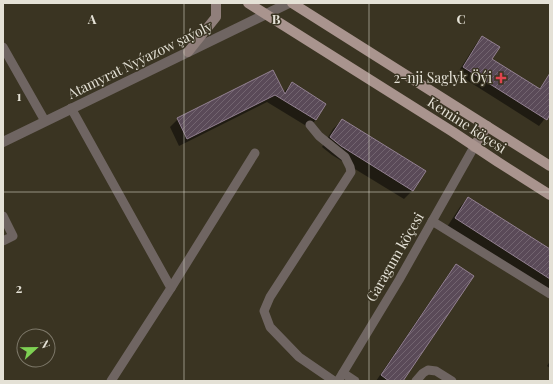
<svg xmlns="http://www.w3.org/2000/svg" width="553" height="384" font-family="'Playfair Display',serif">
	<defs>
		<pattern id="building-hatch" width="6" height="6" patternUnits="userSpaceOnUse"><rect width="6" height="6" fill="#5a4a58"/><path d="M-1 1l2-2M0 6l6-6M5 7l2-2" fill="none" stroke="#72646f"/></pattern>
	</defs>
	<rect width="100%" height="100%" fill="#3a3422"/>
	<!-- shadow -->
	<g fill="#0007">
		<polygon points="482,37 491,60 538,90 547,79 550,80 550,112 539,126 457,74 476,44"/>
		<polygon points="272,72 283,93 292,83 316,120 308,127 267,102 179,146 170,127 178,119"/>
		<polygon points="342,120 413,190 404,199 332,155 322,147 333,129"/>
		<polygon points="468,198 550,250 550,293 447,227 460,207"/>
		<polygon points="456,265 402,381 376,381 450,272"/>
		<polygon points="550,361 550,368 547,366"/>
	</g>
	<!-- building -->
	<g fill="url(#building-hatch)" stroke="#938191">
		<polygon points="482,36 500,47 492,59 540,89 550,73 550,114 547,120 463,67"/>
		<polygon points="273,70 285,94 292,82 326,104 316,120 275,95 187,139 177,118"/>
		<polygon points="342,119 426,171 413,191 341,146 330,137"/>
		<polygon points="468,197 550,249 550,279 455,218"/>
		<polygon points="456,264 474,276 403,381 389,381 381,375"/>
	</g>
	<g fill="none" stroke-linecap="round" stroke-linejoin="round">
		<!-- minor -->
		<g stroke="#6f6562" stroke-width="9">
			<polyline points="3,47 45,121"/>
			<polyline points="71,108 171,288 111,381"/>
			<polyline points="310,125 319,136 345,157 350,167 351,172 270,297 264,311 270,327 299,357 334,381"/>
			<polyline points="3,216 13,236 3,241"/>
			<polyline points="432,221 550,294"/>
			<polyline points="171,288 255,153"/>
			<polyline points="343,373 355,381"/>
			<polyline points="338,381 399,280 474,147"/>
			<polyline points="416,381 423,373 428,370 436,371 452,381"/>
		</g>
		<!-- tertiary -->
		<polyline stroke="#6f6562" stroke-width="10" points="3,142 289,3"/>
		<!-- secondary -->
		<g stroke="#907f7b" stroke-width="10">
			<polyline points="188,52 216,17 216,3"/>
			<polyline points="474,147 487,126"/>
		</g>
		<!-- primary -->
		<g stroke="#a9948e" stroke-width="10">
			<polyline points="248,3 453,132 498,162 550,195"/>
			<polyline points="292,3 550,166"/>
		</g>
	</g>
	<!-- grid -->
	<path fill="none" stroke="#e4e1d6" stroke-width="1" stroke-opacity="0.55" d="M184,3V381M369,3V381M3,192H550"/>
	<!-- markers -->
	<path fill="#e0444e" stroke="#3a3422" stroke-width="1.5" d="M499 72h4v4h4v4h-4v4h-4v-4h-4v-4h4z"/>
	<g text-anchor="middle" stroke-width="3" stroke-linejoin="round" paint-order="stroke">
		<!-- street labels -->
		<g font-size="14" fill="#e4e1d6" stroke="#3a3422">
			<text transform="translate(140 60) rotate(-26)" y="5">Atamyrat Nyýazow şaýoly</text>
			<text transform="translate(467 125) rotate(33)" y="5">Kemine köçesi</text>
			<text transform="translate(395 257) rotate(-60)" y="5">Garagum köçesi</text>
		</g>
		<!-- poi labels -->
		<g font-size="14" fill="#e4e1d6" stroke="#3a3422" text-anchor="end">
			<text x="492" y="83">2-nji Saglyk Öýi</text>
		</g>
	</g>
	<g font-size="13" text-anchor="middle" font-weight="bold" fill="#e4e1d6" stroke="#3a3422" stroke-width="3" stroke-linejoin="round" paint-order="stroke">
		<text x="92" y="24">A</text>
		<text x="276" y="24">B</text>
		<text x="461" y="24">C</text>
		<text x="19" y="101">1</text>
		<text x="19" y="293">2</text>
	</g>
	<!-- border -->
	<rect width="553" height="384" fill="none" stroke="#e4e1d6" stroke-width="8"/>
	<!-- north arrow -->
	<g transform="translate(36 348) rotate(68)"><circle r="19" fill="#3a3422" stroke="#7e796a"/>
	<path d="M0-3L7 15L0 10L-7 15Z" fill="#7ed153"/>
	<text y="-6" font-size="11" font-weight="bold" text-anchor="middle" fill="#e4e1d6">N</text>
	</g>
</svg>
